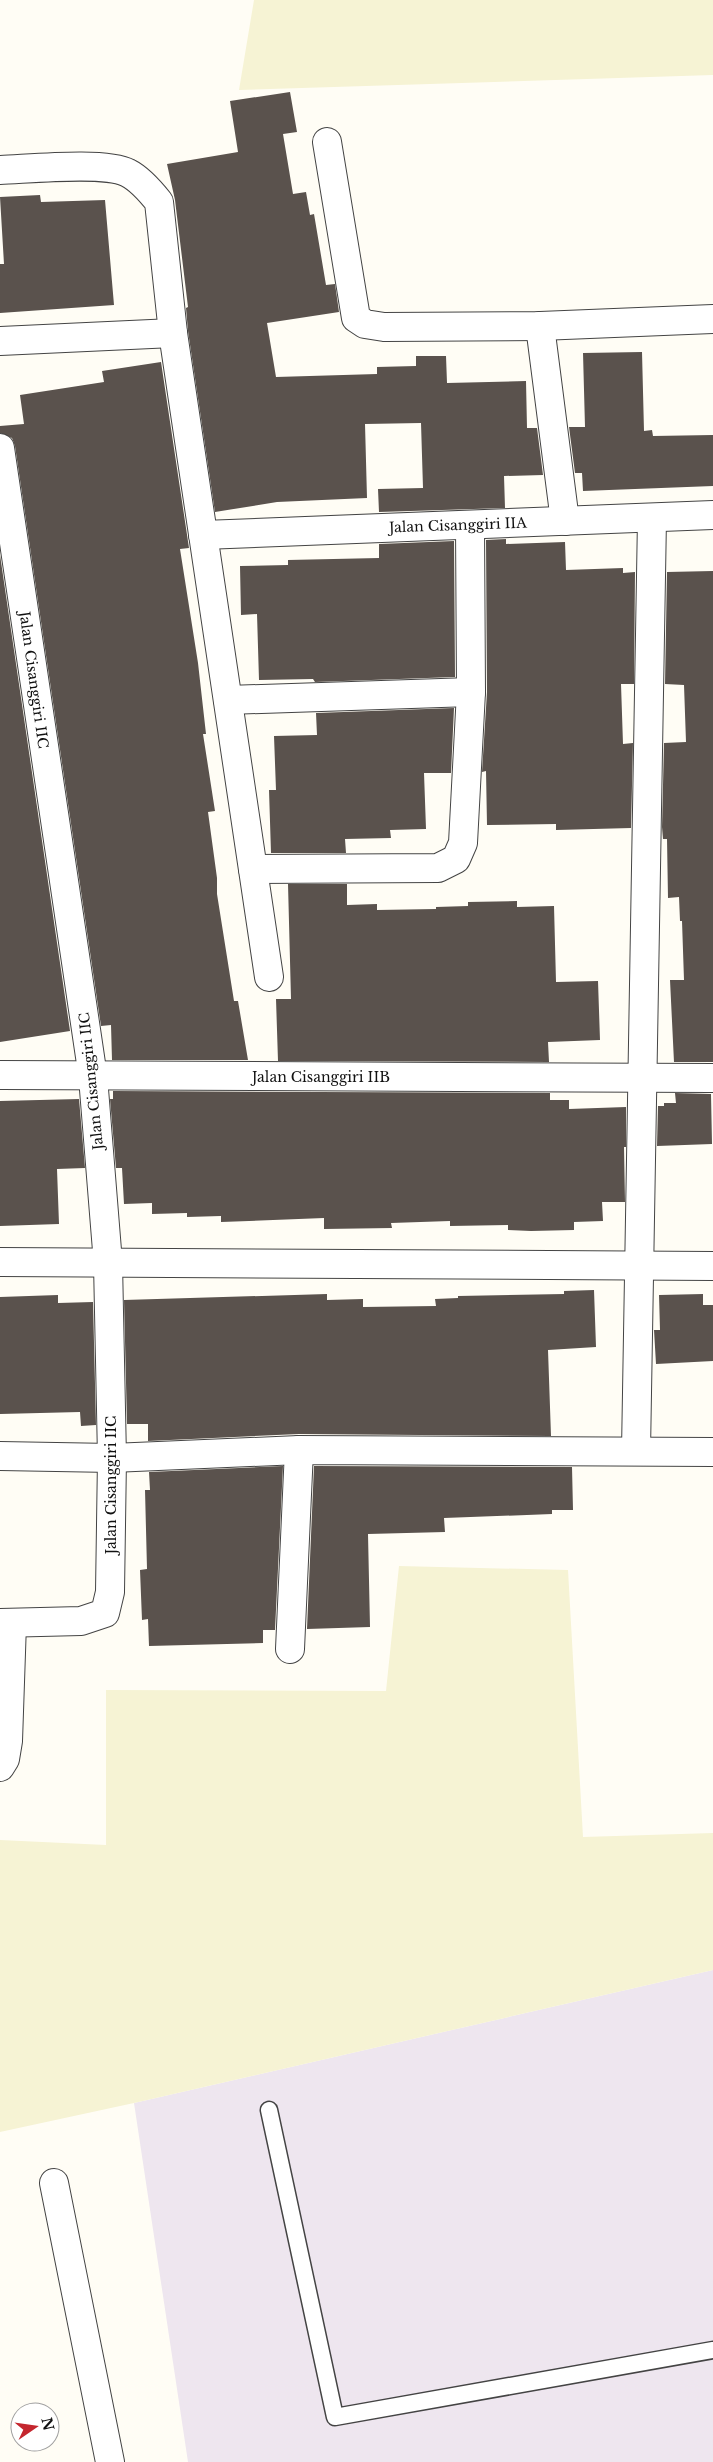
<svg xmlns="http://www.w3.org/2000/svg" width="713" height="2462" font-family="'Libre Baskerville',serif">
	<rect width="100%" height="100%" fill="#fffdf5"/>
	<!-- industrial -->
	<polygon fill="#eee6ef" points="713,1970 713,2462 188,2462 134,2103"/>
	<!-- farmland -->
	<g fill="#f6f3d4">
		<polygon points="254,0 713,0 713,75 239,90"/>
		<polygon points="399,1566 568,1570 583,1837 713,1833 713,1970 134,2103 0,2132 0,1840 106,1845 106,1690 386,1691"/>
	</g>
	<!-- building -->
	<g fill="#5a524d">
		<polygon points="290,92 297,132 283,134 293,194 306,192 310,215 314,214 326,285 335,284 339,312 267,323 276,377 377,374 377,367 416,366 416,356 446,356 447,383 526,381 527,428 537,428 543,475 504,476 505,508 379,512 378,489 423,488 421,423 365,424 367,498 277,502 215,512 188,331 186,308 188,307 175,200 167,164 238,152 230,101"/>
		<polygon points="40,195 41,202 105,200 114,305 0,313 0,264 4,264 0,197"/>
		<polygon points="642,352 644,431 652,430 653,436 713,435 713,486 583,491 582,473 575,473 569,427 585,427 583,353"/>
		<polygon points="161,362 189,548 180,549 198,663 206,734 203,734 215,811 208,812 217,878 217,894 234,1001 238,1001 248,1060 112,1060 111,1025 101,1026 15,446 12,438 0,433 0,426 24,424 20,395 104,382 102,371"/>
		<polygon points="506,539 506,544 565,542 566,570 623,568 623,573 635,572 634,684 621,684 623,744 633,743 631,828 556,830 556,824 487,825 486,771 482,772 487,692 486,540"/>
		<polygon points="454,541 455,677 315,682 313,679 259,680 257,614 241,615 240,566 288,565 288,560 379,558 379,544"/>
		<polygon points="0,555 70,1031 0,1042"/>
		<polygon points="713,571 713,1062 674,1062 670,980 684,980 682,921 680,921 679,897 668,898 667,839 663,839 662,827 664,743 686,742 684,685 665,684 667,572"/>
		<polygon points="454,708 451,773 424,773 426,829 390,830 391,838 345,839 346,853 271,853 269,790 276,790 274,736 317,735 316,713"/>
		<polygon points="288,884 347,884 347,905 377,904 377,910 436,909 436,907 468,906 468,902 517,901 517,907 554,906 556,982 598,981 600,1040 548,1042 549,1062 278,1061 276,999 291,999"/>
		<polygon points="113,1091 550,1093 550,1100 569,1100 569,1109 626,1107 626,1147 624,1147 625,1202 602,1202 603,1221 574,1222 574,1230 531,1231 508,1230 508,1225 450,1226 450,1221 391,1223 392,1228 324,1229 324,1218 221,1222 221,1216 187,1217 187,1213 152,1214 152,1203 124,1204 122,1168 116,1168 110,1099 113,1099"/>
		<polygon points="675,1093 711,1094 712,1144 657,1146 658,1106 664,1106 664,1103 676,1103"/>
		<polygon points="79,1099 85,1168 57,1169 59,1224 0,1226 0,1101"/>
		<polygon points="594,1290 596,1347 548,1350 551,1436 299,1434 148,1441 148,1424 127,1424 124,1300 327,1294 327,1300 363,1299 363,1307 436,1306 435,1299 458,1298 458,1296 564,1294 564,1291"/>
		<polygon points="703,1294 703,1305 713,1305 713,1361 656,1364 654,1330 660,1330 659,1295"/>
		<polygon points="58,1295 58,1303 93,1302 96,1425 81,1426 80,1412 0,1414 0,1297"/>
		<polygon points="283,1466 275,1630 263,1630 263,1643 149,1646 148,1619 142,1620 140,1570 147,1569 145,1490 150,1490 149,1472"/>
		<polygon points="314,1466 572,1467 573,1510 552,1510 552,1514 444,1518 445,1532 368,1534 370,1627 307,1629"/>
	</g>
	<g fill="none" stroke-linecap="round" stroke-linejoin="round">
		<!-- service casing -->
		<g stroke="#444" stroke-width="19">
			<polyline id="service" points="269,2110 335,2417 713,2350"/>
		</g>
		<!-- minor casing -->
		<g stroke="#444" stroke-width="30">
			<g id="minor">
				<polyline points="327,142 356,318 365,324 384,327 540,326 713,319"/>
				<path d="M0,170C29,169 106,161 128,173C140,179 151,192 159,202L173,333L269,977"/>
				<polyline points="540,326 565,521"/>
				<polyline points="0,341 173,333"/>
				<polyline points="0,448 93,1077 108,1263 112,1458 110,1592 105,1613 81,1621 0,1623"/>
				<polyline points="203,535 713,515"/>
				<polyline points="228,700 471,692"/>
				<polyline points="253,869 438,868 456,859 463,843 471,692 470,525"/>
				<polyline points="0,1075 713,1078"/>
				<polyline points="0,1262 713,1266"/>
				<polyline points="636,1451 652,518"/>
				<polyline points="0,1456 112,1458 299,1450 713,1452"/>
				<polyline points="290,1649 299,1450"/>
				<polyline points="0,1767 5,1759 8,1741 12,1623"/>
				<polyline points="54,2183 110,2462"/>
			</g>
		</g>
		<!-- service -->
		<use href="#service" stroke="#fff" stroke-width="16"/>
		<!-- minor -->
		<use href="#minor" stroke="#fff" stroke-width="28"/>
	</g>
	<g text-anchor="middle" stroke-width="5" stroke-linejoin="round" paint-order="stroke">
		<!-- street labels -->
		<g font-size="14" fill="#111" stroke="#fff">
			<text transform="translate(458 525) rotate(-2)" y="5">Jalan Cisanggiri IIA</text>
			<text transform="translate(34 680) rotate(82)" y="5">Jalan Cisanggiri IIC</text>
			<text x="321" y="1082">Jalan Cisanggiri IIB</text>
			<text transform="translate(91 1081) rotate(-96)" y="5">Jalan Cisanggiri IIC</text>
			<text transform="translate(111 1485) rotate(-90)" y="5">Jalan Cisanggiri IIC</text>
		</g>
	</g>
	<!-- north arrow -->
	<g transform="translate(35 2427) rotate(77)"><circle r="24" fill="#ffffff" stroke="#a0a0a0"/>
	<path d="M0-4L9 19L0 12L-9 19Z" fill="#c4262e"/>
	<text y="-8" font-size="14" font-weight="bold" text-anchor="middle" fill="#111111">N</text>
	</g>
</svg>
